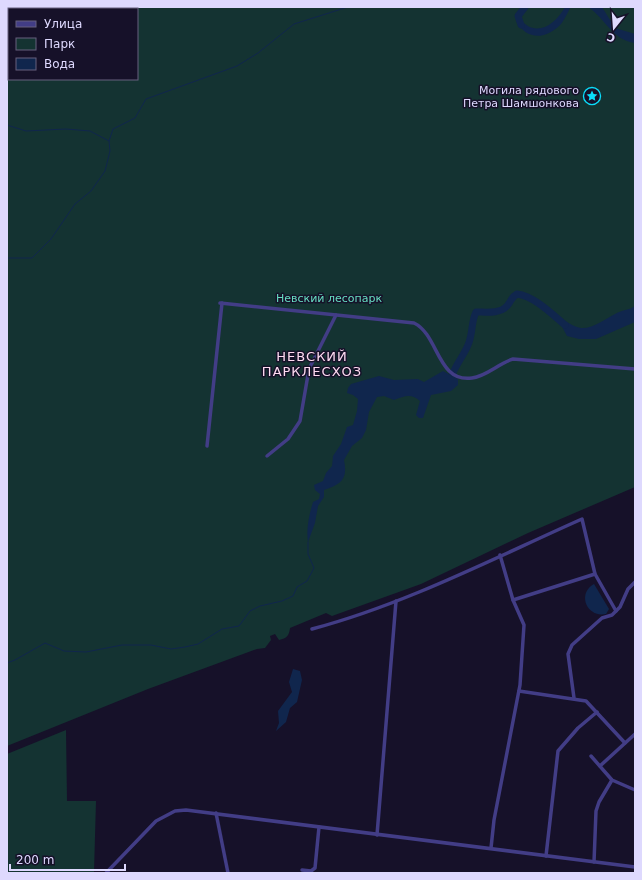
<svg xmlns="http://www.w3.org/2000/svg" width="642" height="880" font-family="'DejaVu Sans',sans-serif">
	<rect width="100%" height="100%" fill="#161129"/>
	<!-- green -->
	<g fill="#143332" fill-rule="evenodd">
		<path d="M7,7H635V487L528,533L421,584L332,616L326,613L290,628C289,636 287,638 279,640L275,634L270,636L271,640L265,648L257,649L148,689L7,746ZM9,9H137V79H9Z"/>
		<polygon points="66,730 67,801 96,801 94,872 7,873 7,754"/>
	</g>
	<!-- water -->
	<g fill="#10264d">
		<path d="M565,7H573L570,8C567,14 563,23 558,27C543,40 526,39 516,21L518,16C533,39 554,27 565,7Z"/>
		<path d="M588,7H602L615,28L635,34V43C612,40 605,18 588,7Z"/>
		<path d="M635,306V322L596,339H579L567,336L558,319C567,320 572,327 581,328C593,329 605,319 615,314C621,310 630,310 635,306Z"/>
		<path d="M443,371L458,379V385L451,391L431,395L423,418H419L416,415L420,401C412,393 404,396 394,400L384,396L377,397L369,412L366,430L362,438L352,446L344,460C348,480 341,484 324,490V497L318,506L315,523L308,542C306,529 309,515 313,502L319,499L320,494L315,490L314,485L323,481L326,473L332,466L333,456L341,444L347,427L353,425L357,411L358,399L353,395L347,393L348,388L351,384L379,376L394,380L418,379L424,382Z"/>
		<path d="M594,584L609,609L606,614C586,618 577,593 594,584Z"/>
		<polygon points="293,669 300,671 302,680 297,702 290,708 286,722 276,731 279,723 278,711 292,692 289,682"/>
	</g>
	<g fill="none" stroke-linecap="round" stroke-linejoin="round">
		<!-- stream -->
		<g stroke="#10264d" stroke-width="1">
			<polyline points="7,125 26,131 66,129 90,131 109,141"/>
			<polyline points="7,258 32,258 51,239 75,204 91,191 105,171 110,151 109,141 113,129 135,118 146,99 237,66 258,53 294,24 348,7"/>
			<polyline points="7,663 15,660 45,643 64,651 86,652 122,645 151,645 171,649 185,647 198,644 222,629 239,626 250,611 260,606 282,601 293,596 297,587 307,581 314,568 308,554 308,542"/>
		</g>
		<!-- river -->
		<g stroke="#10264d" stroke-width="7">
			<polyline points="521,25 518,16 525,7"/>
			<path d="M453,373C457,363 464,355 468,345C473,334 471,322 476,312C486,312 500,314 507,306C511,302 511,297 517,294C534,296 552,314 565,325"/>
		</g>
		<!-- street -->
		<g stroke="#423d86" stroke-width="3.5">
			<path d="M220,303L414,323C439,335 437,383 472,378C487,376 499,363 513,359L635,369"/>
			<polyline points="207,446 222,303"/>
			<polyline points="267,456 288,439 300,421 309,369 336,315"/>
			<polyline points="513,600 595,574"/>
			<path d="M312,629C406,604 494,558 582,519L595,574L616,611"/>
			<polyline points="519,691 586,701 625,743"/>
			<polyline points="574,698 568,654 572,645 602,618 612,615 620,607 628,589 635,582"/>
			<polyline points="591,756 612,780 635,790"/>
			<polyline points="600,766 635,734"/>
			<polyline points="216,813 228,873"/>
			<polyline points="377,835 396,601"/>
			<polyline points="491,848 494,820 520,685 524,625 513,600 500,555"/>
			<polyline points="546,856 558,751 578,728 597,712"/>
			<polyline points="594,862 596,811 599,802 612,780"/>
			<polyline points="302,870 311,871 315,868 319,827"/>
			<polyline points="106,873 156,821 175,811 186,810 635,867"/>
		</g>
	</g>
	<!-- icons -->
	<defs>
		<g id="sight-ring" transform="scale(0.9)"><circle r="9.5" fill="#161129" stroke="#0bdcf9" stroke-width="1.5"/><path d="M0-6L1.8-2.2L6-1.7L2.9 1.2L3.7 5.4L0 3.3L-3.7 5.4L-2.9 1.2L-6-1.7L-1.8-2.2Z" fill="#0bdcf9"/></g>
	</defs>
	<g fill-rule="evenodd">
		<use href="#sight-ring" x="592" y="96"/>
	</g>
	<g text-anchor="middle" stroke-width="3" stroke-linejoin="round" paint-order="stroke">
		<!-- poi labels -->
		<g font-size="11" fill="#ded9fe" stroke="#161129" text-anchor="end">
			<text x="579" y="94">Могила рядового<tspan x="579" dy="13">Петра Шамшонкова</tspan></text>
		</g>
		<!-- park labels -->
		<g font-size="11" fill="#66dec2" stroke="#161129">
			<text x="329" y="302">Невский лесопарк</text>
		</g>
		<!-- quarter labels -->
		<g font-size="13" letter-spacing="1" fill="#fedbf1" stroke="#161129">
			<text x="312" y="361">НЕВСКИЙ<tspan x="312" dy="15">ПАРКЛЕСХОЗ</tspan></text>
		</g>
	</g>
	<!-- border -->
	<rect width="642" height="880" fill="none" stroke="#ded9fe" stroke-width="16"/>
	<!-- legend -->
	<rect x="8" y="8" width="130" height="72" fill="#161129" stroke="#66617e"/>
	<rect x="16" y="21" width="20" height="6" fill="#423d86" stroke="#66617e"/>
	<text x="44" y="28" font-size="12" fill="#ded9fe">Улица</text>
	<rect x="16" y="38" width="20" height="12" fill="#143332" stroke="#66617e"/>
	<text x="44" y="48" font-size="12" fill="#ded9fe">Парк</text>
	<rect x="16" y="58" width="20" height="12" fill="#10264d" stroke="#66617e"/>
	<text x="44" y="68" font-size="12" fill="#ded9fe">Вода</text>
	<!-- north arrow -->
	<g transform="translate(614 28) rotate(197)" stroke="#161129" stroke-width="3" paint-order="stroke">
	<path d="M0-3L7 15L0 10L-7 15Z" fill="#ded9fe"/>
	<text y="-6" font-size="11" font-weight="bold" text-anchor="middle" fill="#ded9fe">С</text>
	</g>
	<!-- scale -->
	<path d="M10 864v6h115v-6" fill="none" stroke="#ded9fe" stroke-width="2"/>
	<text x="16" y="864" font-size="12" fill="#ded9fe" stroke="#161129" stroke-width="3" paint-order="stroke">200 m</text>
</svg>
